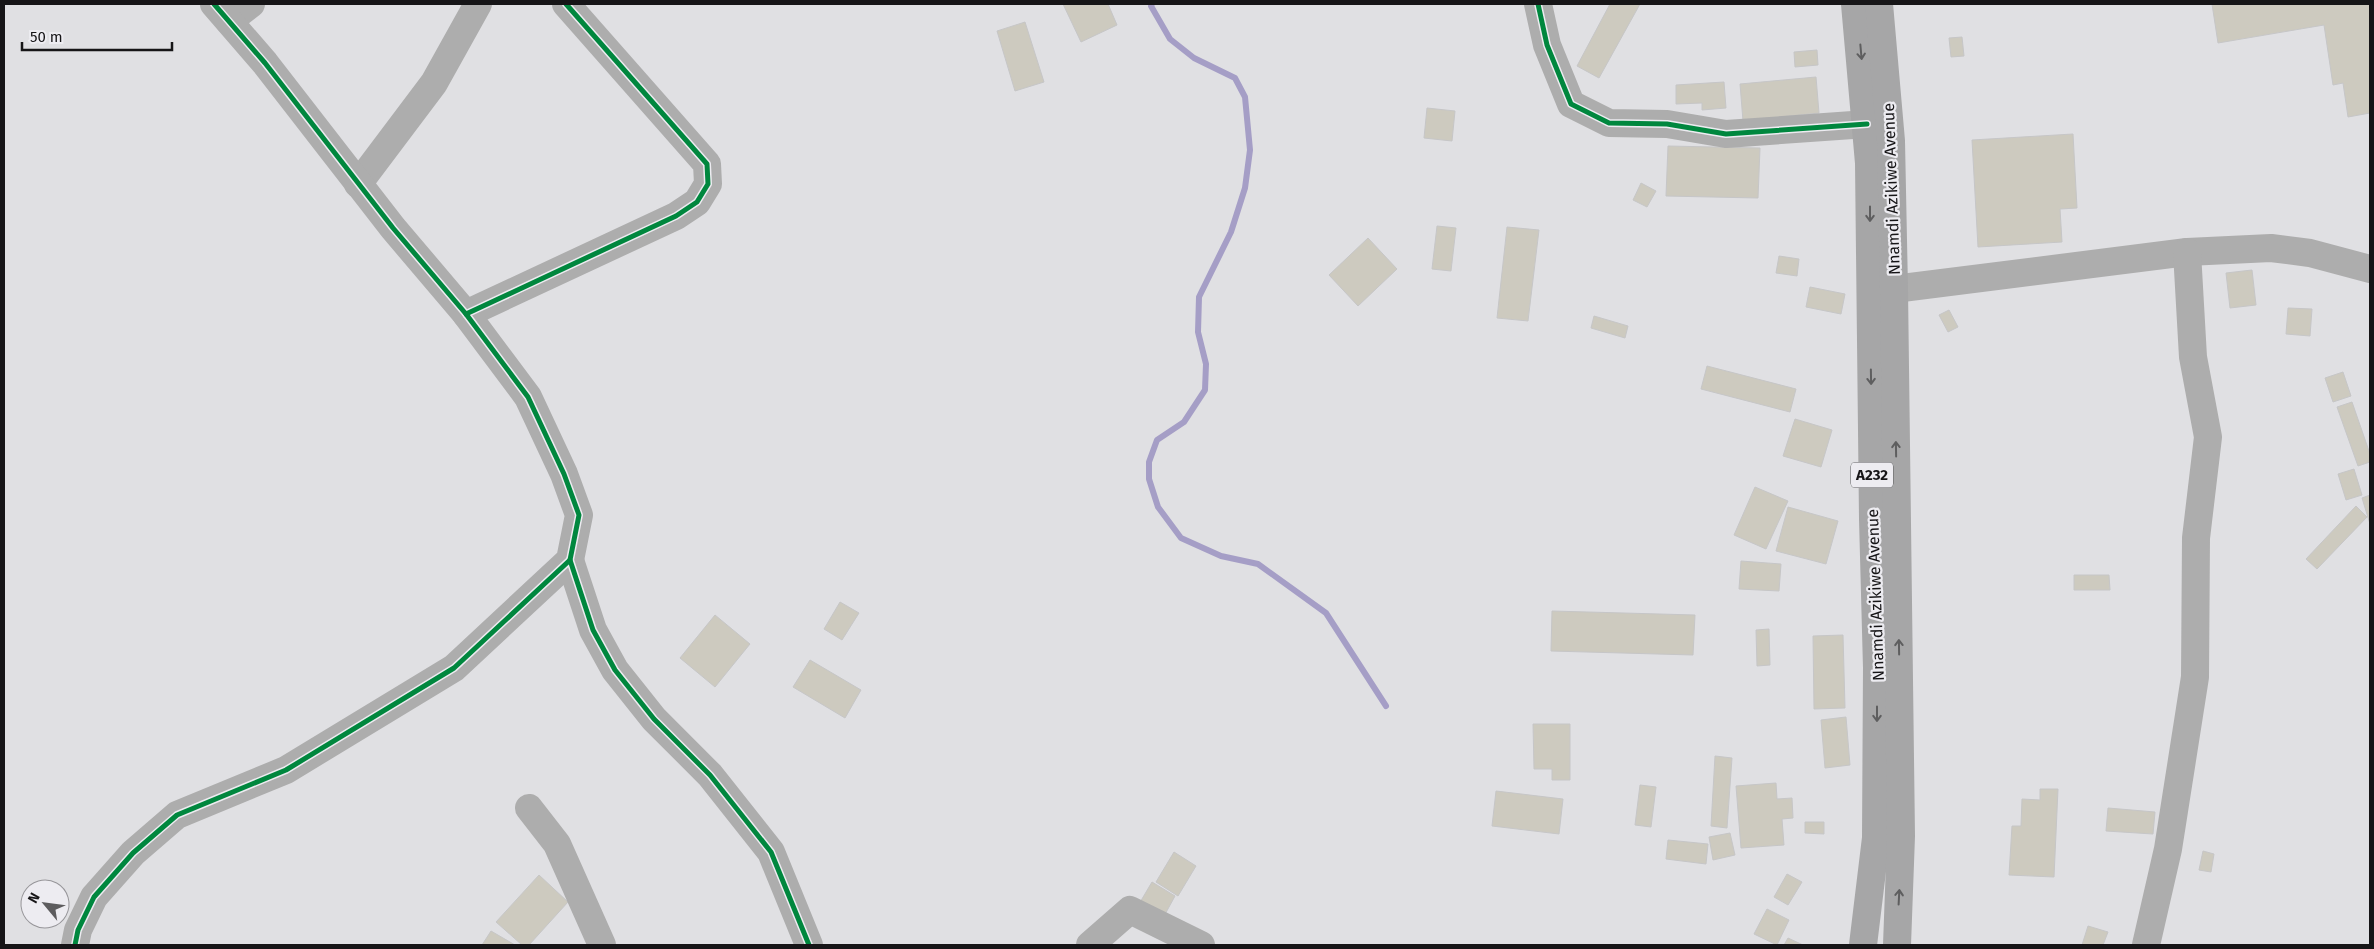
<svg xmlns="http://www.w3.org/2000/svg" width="2374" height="949" font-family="'Fira Sans',sans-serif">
	<rect width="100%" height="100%" fill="#e0e0e3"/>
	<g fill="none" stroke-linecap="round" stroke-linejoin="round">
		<!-- stream -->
		<polyline stroke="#a59ec6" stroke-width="6" points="1152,4 1151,6 1170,39 1194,58 1235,78 1245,97 1250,150 1245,188 1231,232 1199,297 1198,332 1206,364 1205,390 1184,422 1157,440 1149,462 1149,479 1158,507 1181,538 1221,556 1258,564 1326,613 1386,706"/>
	</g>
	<!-- building -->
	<g fill="#cdcabf" stroke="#c6c6c7">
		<polygon points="1063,4 1108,4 1117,25 1081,42"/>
		<polygon points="1610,4 1640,4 1599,78 1577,66"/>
		<polygon points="2212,4 2370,4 2370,113 2348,117 2343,83 2333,85 2324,25 2218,43"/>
		<polygon points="1025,22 1044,82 1015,91 997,31"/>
		<polygon points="1962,37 1964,56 1951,57 1949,38"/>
		<polygon points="1817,50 1818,65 1795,67 1794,52"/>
		<polygon points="1816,77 1819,113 1743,121 1740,84"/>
		<polygon points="1724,82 1726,108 1702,110 1702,103 1676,104 1676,85"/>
		<polygon points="1427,108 1455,111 1452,141 1424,138"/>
		<polygon points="2073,134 2077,208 2060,209 2062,242 1978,247 1972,140"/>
		<polygon points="1668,146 1760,148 1758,198 1666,196"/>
		<polygon points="1641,183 1656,191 1647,207 1633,200"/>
		<polygon points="1437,226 1456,228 1451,271 1432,269"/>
		<polygon points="1507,227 1539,230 1528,321 1497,318"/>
		<polygon points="1368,238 1397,269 1358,306 1329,275"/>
		<polygon points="1779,256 1799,259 1797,276 1776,273"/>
		<polygon points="2252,270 2256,305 2230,308 2226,273"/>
		<polygon points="1810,287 1845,294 1841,314 1806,307"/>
		<polygon points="2288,308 2312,309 2310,336 2286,334"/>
		<polygon points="1949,310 1958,327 1948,332 1939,315"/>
		<polygon points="1594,316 1628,326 1625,338 1591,328"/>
		<polygon points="1707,366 1796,389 1790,412 1701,389"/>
		<polygon points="2343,372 2351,396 2333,402 2325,378"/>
		<polygon points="2352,402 2370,454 2370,462 2358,466 2337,407"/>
		<polygon points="1795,419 1832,430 1821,467 1783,456"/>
		<polygon points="2354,469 2362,495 2346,500 2338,474"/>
		<polygon points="1755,487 1788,501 1766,549 1734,535"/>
		<polygon points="2370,495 2370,524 2362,498"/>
		<polygon points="2356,506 2367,517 2317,569 2306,559"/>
		<polygon points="1788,507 1838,521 1826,564 1776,551"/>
		<polygon points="1741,561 1781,564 1779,591 1739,589"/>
		<polygon points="2074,575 2109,575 2110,590 2074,590"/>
		<polygon points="840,602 859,613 842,640 824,629"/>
		<polygon points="1552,611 1695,615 1693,655 1551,651"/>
		<polygon points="715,615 750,644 715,687 680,658"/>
		<polygon points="1769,629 1770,665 1757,666 1756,630"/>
		<polygon points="1843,635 1845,708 1814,709 1813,636"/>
		<polygon points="810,660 861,690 845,718 793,687"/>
		<polygon points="1846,717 1850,765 1825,768 1821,720"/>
		<polygon points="1533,724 1570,724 1570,780 1552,780 1552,769 1534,769"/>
		<polygon points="1715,756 1732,758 1727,828 1711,826"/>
		<polygon points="1776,783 1777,799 1792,798 1793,818 1782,819 1784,845 1741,848 1736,786"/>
		<polygon points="1640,785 1656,787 1651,827 1635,825"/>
		<polygon points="2040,789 2058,789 2054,877 2009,875 2012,826 2021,826 2022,799 2040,800"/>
		<polygon points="1496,791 1563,799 1559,834 1492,826"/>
		<polygon points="2108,808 2155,812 2153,834 2106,831"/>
		<polygon points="1805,822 1824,822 1824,834 1805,833"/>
		<polygon points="1730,833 1735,855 1713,860 1709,837"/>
		<polygon points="1668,840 1708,844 1706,864 1666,859"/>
		<polygon points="2203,851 2214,854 2211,872 2199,870"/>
		<polygon points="1174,852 1196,866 1178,896 1156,882"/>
		<polygon points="1787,874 1802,882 1788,905 1774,897"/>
		<polygon points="539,875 568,902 529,945 522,945 496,922"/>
		<polygon points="1152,882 1175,896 1163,918 1139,904"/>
		<polygon points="1767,909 1789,920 1777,945 1754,934"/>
		<polygon points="2088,926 2108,932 2103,945 2082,945"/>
		<polygon points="491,931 515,945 482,945"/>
		<polygon points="1788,938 1803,945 1784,945"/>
	</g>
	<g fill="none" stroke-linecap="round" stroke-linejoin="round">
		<!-- minor -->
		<g stroke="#adadad" stroke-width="28">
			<polyline points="1538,4 1547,45 1571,104 1609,123 1667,124 1726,134 1867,124"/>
			<polyline points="229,21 251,4"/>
			<polyline points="358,184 434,83 478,4"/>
			<polyline points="1894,289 2187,252 2271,248 2310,253 2370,269"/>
			<polyline points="466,314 676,216 697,202 708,184 707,164 566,4"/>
			<polyline points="570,560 593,630 615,670 654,719 710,775 771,852 809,945"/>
			<polyline points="529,808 557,844 602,945"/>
			<polyline points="75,945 78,930 94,897 133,853 177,815 286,770 454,668 570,560 579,515 564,474 528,397 466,314 393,228 265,63 214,4"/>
			<polyline points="1090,945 1130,910 1201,945"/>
			<polyline points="2146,945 2168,849 2195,677 2196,538 2208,437 2193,357 2187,252"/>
		</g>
		<!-- major -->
		<g stroke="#a6a6a7" stroke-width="28">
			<polyline points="1855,4 1869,163 1873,519 1877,668 1876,838 1863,945"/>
			<polyline points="1879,4 1891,141 1894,289 1901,836 1897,945"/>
		</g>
		<!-- cycleway casing -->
		<g stroke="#edecf1" stroke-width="8">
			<g id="cycleway">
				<polyline points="1538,4 1547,45 1571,104 1609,123 1667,124 1726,134 1867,124"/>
				<polyline points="466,314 676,216 697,202 708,184 707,164 566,4"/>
				<polyline points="570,560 593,630 615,670 654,719 710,775 771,852 809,945"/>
				<polyline points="75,945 78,930 94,897 133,853 177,815 286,770 454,668 570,560 579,515 564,474 528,397 466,314 393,228 265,63 214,4"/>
			</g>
		</g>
		<!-- cycleway -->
		<use href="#cycleway" stroke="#00873e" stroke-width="5"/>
	</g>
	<!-- one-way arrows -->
	<defs><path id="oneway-shaft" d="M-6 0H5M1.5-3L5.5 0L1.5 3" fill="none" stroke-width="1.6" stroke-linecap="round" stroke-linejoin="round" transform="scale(1.25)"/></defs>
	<g stroke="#5e5e5f">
		<use href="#oneway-shaft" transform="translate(1861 52) rotate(85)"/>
		<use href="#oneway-shaft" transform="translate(1870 214) rotate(90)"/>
		<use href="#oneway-shaft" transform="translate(1871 377) rotate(89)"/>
		<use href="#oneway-shaft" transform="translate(1896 449) rotate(-91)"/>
		<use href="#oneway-shaft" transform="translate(1899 647) rotate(-91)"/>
		<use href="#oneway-shaft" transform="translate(1877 714) rotate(90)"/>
		<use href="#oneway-shaft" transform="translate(1899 897) rotate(-87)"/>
	</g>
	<g text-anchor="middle" stroke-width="4.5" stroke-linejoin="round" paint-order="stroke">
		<!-- shield labels -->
		<rect fill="#edecf1" stroke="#565658" stroke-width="1" x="1851" y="462.5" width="42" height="25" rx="4"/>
		<g font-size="15" font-weight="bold" fill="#161517">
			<text x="1872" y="480">A232</text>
		</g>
		<!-- street labels -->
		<g font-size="16" fill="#161517" stroke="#edecf1">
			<text transform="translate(1891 189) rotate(-92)" y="6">Nnamdi Azikiwe Avenue</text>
			<text transform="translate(1875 595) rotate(-92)" y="6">Nnamdi Azikiwe Avenue</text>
		</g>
	</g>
	<!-- border -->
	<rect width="2374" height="949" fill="none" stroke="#161517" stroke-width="10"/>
	<!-- north arrow -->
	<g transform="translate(45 904) rotate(299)"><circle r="24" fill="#edecf1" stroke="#97969a"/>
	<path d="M0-4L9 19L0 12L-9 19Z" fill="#5d5c5e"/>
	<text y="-8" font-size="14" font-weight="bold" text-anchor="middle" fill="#161517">N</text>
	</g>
	<!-- scale -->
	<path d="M22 42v8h150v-8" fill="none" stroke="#161517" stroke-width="2.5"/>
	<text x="30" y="42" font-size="15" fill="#161517" stroke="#edecf1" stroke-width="4" paint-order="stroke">50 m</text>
</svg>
